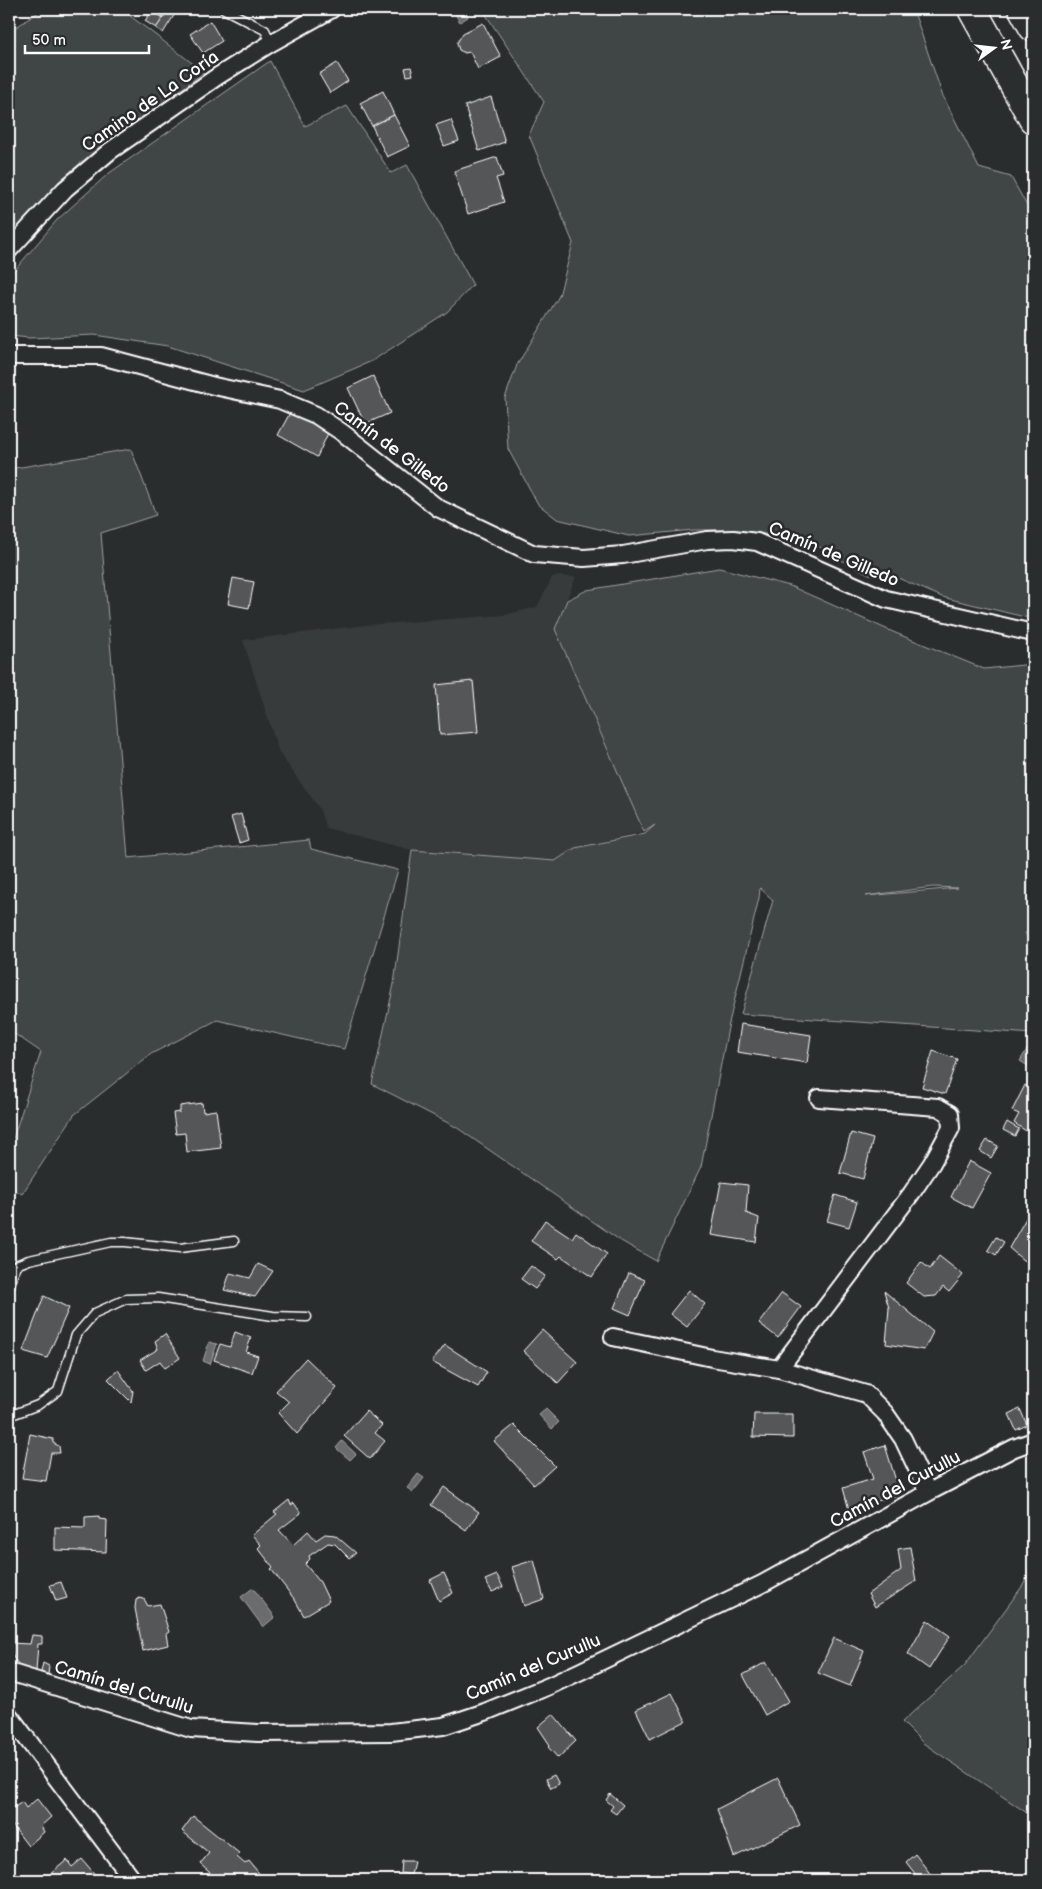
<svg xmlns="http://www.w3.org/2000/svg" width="1042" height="1889" font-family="'Balsamiq Sans',sans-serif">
	<rect width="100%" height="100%" fill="#2a2d2e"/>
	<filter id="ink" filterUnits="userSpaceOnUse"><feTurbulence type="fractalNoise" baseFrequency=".02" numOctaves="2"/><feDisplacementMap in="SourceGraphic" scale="10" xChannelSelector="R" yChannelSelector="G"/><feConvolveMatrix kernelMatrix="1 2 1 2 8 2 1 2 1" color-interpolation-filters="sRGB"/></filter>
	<g filter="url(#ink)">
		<!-- built -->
		<polygon fill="#373a3b" points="553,576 576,577 555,629 644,832 575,848 555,861 412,850 326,828 319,808 279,753 243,640 366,625 504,615 537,607"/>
		<!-- green -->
		<g fill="#414445" stroke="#a0a2a2" fill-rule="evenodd">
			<polygon points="43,9 121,9 204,72 83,165 9,236 9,32"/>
			<polygon points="482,9 913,9 942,94 979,168 1011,177 1033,217 1033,619 942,597 898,578 869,574 837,558 795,531 784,537 738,530 694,530 629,536 557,519 538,504 508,449 505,398 517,365 559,296 573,243 529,135 544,102"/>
			<polygon points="270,61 305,126 347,106 391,173 407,165 473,285 447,312 372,361 304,390 168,346 94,335 30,338 9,336 9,277 57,220 108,174"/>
			<polygon points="131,449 156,515 101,533 128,858 309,840 311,849 398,870 344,1049 217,1020 151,1054 74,1115 22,1194 9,1187 9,1151 41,1052 9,1030 9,469"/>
			<path d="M719,568L790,586L893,632L984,669L1033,664V929L1025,933L1033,947V1034L741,1014L773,900L760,888L759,898L729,1023L701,1167L656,1261L621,1241L456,1127L372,1084L394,984L412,850L555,861L575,848L645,834L655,825L644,832L555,629L567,600L587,590ZM933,887L958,888L865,896Z"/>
			<polygon points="1033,1566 1033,1817 923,1743 902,1722 965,1665 1021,1588"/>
		</g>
		<!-- water -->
		<g fill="#6a6c6d" stroke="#a6a7a7">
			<polygon points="452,9 464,9 468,17 460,22"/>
			<polygon points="1029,1046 1033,1049 1033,1058 1028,1066 1020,1061"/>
			<polygon points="209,1342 217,1344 210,1364 203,1361"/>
			<polygon points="546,1409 559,1422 552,1429 539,1415"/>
			<polygon points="342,1441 356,1454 350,1460 336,1448"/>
			<polygon points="418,1474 424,1478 413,1492 407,1488"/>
			<polygon points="253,1588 275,1617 263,1627 241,1597"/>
		</g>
		<!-- building -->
		<g fill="#555758" stroke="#fff">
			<polygon points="158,9 169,9 163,18 155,13"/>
			<polygon points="169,9 178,9 163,33 156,28"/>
			<polygon points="152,10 163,18 156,28 145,21"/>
			<polygon points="210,21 222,41 203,53 190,34"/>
			<polygon points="483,23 501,57 478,69 470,52 465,53 459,50 457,43 463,33"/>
			<polygon points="337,63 348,81 330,93 319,74"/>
			<polygon points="411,67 413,75 407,76 405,68"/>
			<polygon points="383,91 394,115 372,126 360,103"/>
			<polygon points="491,97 505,142 479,151 465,106"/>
			<polygon points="394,115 410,146 387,157 372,126"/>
			<polygon points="451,120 459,141 444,146 436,125"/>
			<polygon points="497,157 503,176 496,178 504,202 468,214 454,171"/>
			<polygon points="373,376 390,413 365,424 348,388"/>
			<polygon points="291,411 329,431 317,457 278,435"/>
			<polygon points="233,578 254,582 249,608 228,604"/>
			<polygon points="473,681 478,732 440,735 436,685"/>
			<polygon points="241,814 248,840 239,843 231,817"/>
			<polygon points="741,1024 811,1035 807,1063 737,1052"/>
			<polygon points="933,1051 957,1059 945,1094 922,1087"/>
			<polygon points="1025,1085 1033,1089 1032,1135 1014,1123 1019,1114 1012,1111"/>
			<polygon points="202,1103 203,1112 216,1110 221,1148 187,1152 185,1133 176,1134 173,1113 180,1112 180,1106"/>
			<polygon points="1007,1122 1019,1129 1015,1136 1003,1130"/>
			<polygon points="851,1133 873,1139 863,1179 840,1173"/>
			<polygon points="987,1140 998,1146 991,1158 980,1151"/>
			<polygon points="969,1161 991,1173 972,1208 951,1197"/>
			<polygon points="721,1182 748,1185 746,1213 759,1218 756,1242 711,1235"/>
			<polygon points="835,1195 857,1202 849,1227 827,1221"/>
			<polygon points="1033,1206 1033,1246 1024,1261 1009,1248"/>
			<polygon points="545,1220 572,1238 576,1232 607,1254 592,1277 561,1256 558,1259 531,1241"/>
			<polygon points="996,1237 1004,1242 996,1255 988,1250"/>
			<polygon points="939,1256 963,1275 949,1292 943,1287 936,1296 924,1297 906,1283 921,1262 930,1269"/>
			<polygon points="258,1264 273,1271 255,1297 224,1290 230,1273 250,1278"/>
			<polygon points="531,1266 545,1276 535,1289 521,1279"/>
			<polygon points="629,1273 645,1280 630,1315 614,1308"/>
			<polygon points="689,1290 705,1304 687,1327 670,1314"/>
			<polygon points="884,1291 933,1332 924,1350 886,1344 889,1308"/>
			<polygon points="782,1293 801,1307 778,1338 759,1323"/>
			<polygon points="44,1296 69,1308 47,1358 23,1351"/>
			<polygon points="542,1330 577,1362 558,1383 523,1351"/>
			<polygon points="235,1332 251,1338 246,1352 258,1356 252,1373 214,1360 220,1344 230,1347"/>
			<polygon points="165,1334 180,1358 165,1368 160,1361 146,1370 140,1360 158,1349 155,1341"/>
			<polygon points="445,1345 487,1372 478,1387 432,1362"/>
			<polygon points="306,1358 337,1388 297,1434 278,1413 289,1402 276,1391"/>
			<polygon points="118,1370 133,1391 131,1402 108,1379"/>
			<polygon points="1020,1409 1027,1425 1016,1430 1009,1414"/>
			<polygon points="366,1411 382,1425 375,1433 385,1441 370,1459 344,1436"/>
			<polygon points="754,1414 793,1414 793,1438 753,1437"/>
			<polygon points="514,1425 555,1466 534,1485 494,1441"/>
			<polygon points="30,1434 53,1439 53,1443 59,1446 60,1453 51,1453 46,1481 22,1478"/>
			<polygon points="885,1445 900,1494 849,1510 843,1488 873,1479 864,1452"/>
			<polygon points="444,1487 479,1512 466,1530 431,1505"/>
			<polygon points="289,1500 291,1505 294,1503 301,1513 279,1530 293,1545 308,1531 316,1540 325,1534 335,1535 356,1553 349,1558 335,1544 328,1543 309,1556 310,1559 305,1564 320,1582 329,1601 304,1616 295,1600 271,1569 273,1567 258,1548 261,1545 252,1535 277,1514 274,1512"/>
			<polygon points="99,1516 99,1519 107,1520 106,1552 55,1550 55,1527 85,1528 85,1517"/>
			<polygon points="910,1547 916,1581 875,1607 868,1594 901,1570 898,1549"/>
			<polygon points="534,1560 544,1599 524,1606 512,1567"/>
			<polygon points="444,1573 453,1593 439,1601 430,1580"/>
			<polygon points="497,1575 503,1587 492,1592 485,1580"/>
			<polygon points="61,1582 67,1598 56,1601 50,1585"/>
			<polygon points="140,1598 144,1599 148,1606 160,1604 169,1632 166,1634 168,1645 143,1651 135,1608 136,1600"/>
			<polygon points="927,1620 950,1636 929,1669 908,1654"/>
			<polygon points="32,1635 42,1636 42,1644 38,1644 36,1671 21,1667 14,1659 9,1643 30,1644"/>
			<polygon points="834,1638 864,1651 850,1686 818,1673"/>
			<polygon points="766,1662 789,1701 765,1715 743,1675"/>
			<polygon points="43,1663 49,1666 48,1675 41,1672"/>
			<polygon points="672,1693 686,1721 650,1739 636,1710"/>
			<polygon points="553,1714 576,1741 558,1758 548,1747 550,1745 538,1727"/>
			<polygon points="554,1775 559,1784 551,1788 546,1779"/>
			<polygon points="778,1778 800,1825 734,1857 717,1809"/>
			<polygon points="610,1794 623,1805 616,1814 610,1810 613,1806 606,1800"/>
			<polygon points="37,1799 51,1817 41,1826 44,1832 28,1846 9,1821 9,1811 22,1802 26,1808"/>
			<polygon points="193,1816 240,1854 237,1857 245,1864 249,1861 262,1877 261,1880 227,1880 223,1875 218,1880 200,1864 209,1853 182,1831"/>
			<polygon points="915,1854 935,1880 920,1880 906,1862"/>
			<polygon points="82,1859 97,1877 93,1880 54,1880 49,1875 67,1860 72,1867"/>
			<polygon points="402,1861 414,1861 411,1875 401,1873"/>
			<polygon points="271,1875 275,1880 266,1880 265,1879"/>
		</g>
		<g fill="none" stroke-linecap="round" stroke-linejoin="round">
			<!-- service casing -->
			<g stroke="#fff" stroke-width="11">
				<g id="service">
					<polyline points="224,9 265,30 271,43"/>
					<polyline points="9,1289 16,1265 29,1260 111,1242 125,1242 180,1248 234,1241"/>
					<polyline points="9,1416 38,1405 58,1391 76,1335 95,1313 126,1299 158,1298 273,1316 307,1317"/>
				</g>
			</g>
			<!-- minor casing -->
			<g stroke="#fff" stroke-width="20">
				<g id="minor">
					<polyline points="9,250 65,189 110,151 218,76 271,43 332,9"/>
					<polyline points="9,356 101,356 214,386 280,400 316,415 343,433 438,508 534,554 584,558 623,555 707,540 733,539 757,542 886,599 1033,633"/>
					<polyline points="613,1337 712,1358 779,1369 866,1394 885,1413 903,1439 928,1492"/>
					<polyline points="779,1369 911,1194 932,1163 951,1128 950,1114 938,1107 819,1098"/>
					<polyline points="9,1672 191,1729 258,1733 391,1732 443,1726 485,1712 549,1686 581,1671 762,1584 933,1490 1014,1448 1033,1441"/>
					<polyline points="9,1715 133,1880"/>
				</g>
			</g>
			<!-- motorway casing -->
			<g stroke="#fff" stroke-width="31">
				<g id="motorway">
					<polyline points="972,9 1033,119"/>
					<polyline points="1023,9 1033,27"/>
				</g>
			</g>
			<!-- service -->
			<use href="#service" stroke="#2a2d2e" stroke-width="8"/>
			<!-- minor -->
			<use href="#minor" stroke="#2a2d2e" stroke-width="16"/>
			<!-- motorway -->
			<use href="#motorway" stroke="#2a2d2e" stroke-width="28"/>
		</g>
	</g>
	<g text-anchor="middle" stroke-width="5" stroke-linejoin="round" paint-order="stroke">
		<!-- street labels -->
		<g font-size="18" fill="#fff" stroke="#2a2d2e">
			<text transform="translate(150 101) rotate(-35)" y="6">Camino de La Coría</text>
			<text transform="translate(392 447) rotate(37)" y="6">Camín de Gilledo</text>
			<text transform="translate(834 554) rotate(23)" y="6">Camín de Gilledo</text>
			<text transform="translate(895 1489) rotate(-28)" y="6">Camín del Curullu</text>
			<text transform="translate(533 1667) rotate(-23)" y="6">Camín del Curullu</text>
			<text transform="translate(124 1687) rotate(17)" y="6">Camín del Curullu</text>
		</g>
	</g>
	<!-- margin -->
	<rect width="1042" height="1889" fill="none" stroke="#2a2d2e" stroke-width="30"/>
	<rect x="15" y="15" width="1012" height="1859" fill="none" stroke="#fff" stroke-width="2" filter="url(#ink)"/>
	<!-- north arrow -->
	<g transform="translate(994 48) rotate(75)" stroke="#2a2d2e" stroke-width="4" paint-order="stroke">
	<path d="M0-4L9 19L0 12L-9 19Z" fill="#ffffff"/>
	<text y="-8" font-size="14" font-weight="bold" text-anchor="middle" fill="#ffffff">N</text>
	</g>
	<!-- scale -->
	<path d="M25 45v8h124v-8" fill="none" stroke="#ffffff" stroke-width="2.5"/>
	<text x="32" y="45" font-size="15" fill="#ffffff" stroke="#2a2d2e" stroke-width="4" paint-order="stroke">50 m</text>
</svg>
